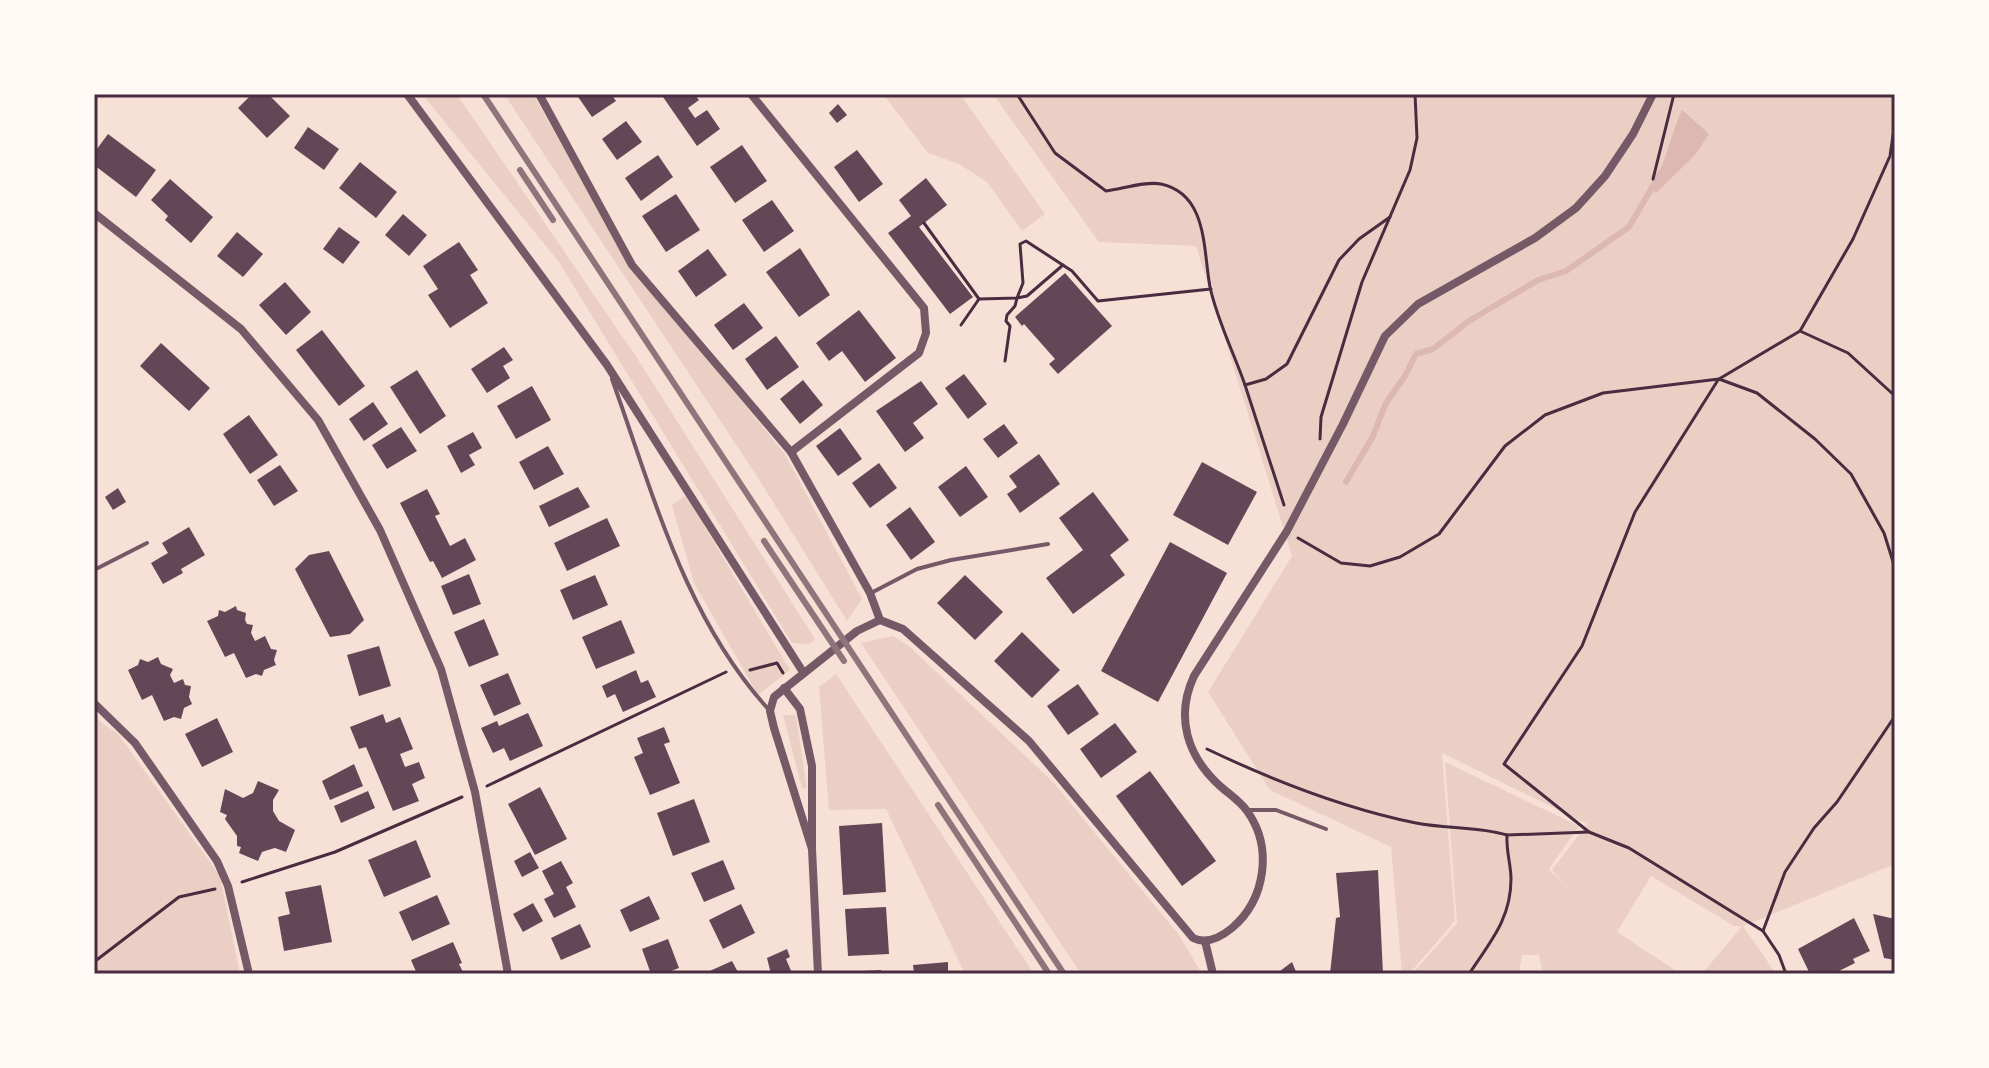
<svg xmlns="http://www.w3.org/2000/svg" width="1989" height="1068" font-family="'Roboto Condensed',sans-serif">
	<rect width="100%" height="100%" fill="#f7e1d7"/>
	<!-- green -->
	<g fill="#ebcfc5">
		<polygon points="422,94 456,94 467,109 639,361 815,639 809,644 792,643 559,262"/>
		<polygon points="504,94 533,94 631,266 785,454 862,599 847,621 760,481"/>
		<polygon points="883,94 960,94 1045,214 1022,231 987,182 959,164 928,153"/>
		<polygon points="993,94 1895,94 1895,864 1743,926 1776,974 1702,974 1742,926 1734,926 1651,876 1617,932 1681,974 1603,974 1602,969 1601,974 1543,974 1539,955 1522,955 1519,974 1412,974 1457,923 1445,762 1579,826 1549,869 1567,887 1552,870 1587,824 1442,753 1455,921 1409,974 1402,974 1391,847 1270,790 1208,692 1292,556 1196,246 1099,242"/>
		<polygon points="686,495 790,670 758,695 694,583 672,505"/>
		<polygon points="893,636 909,646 1053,782 1179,935 1202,974 1081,974 861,643"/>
		<polygon points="836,674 1034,974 965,974 886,809 829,810 819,687"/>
		<polygon points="783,715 796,715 807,788 802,788"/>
		<polygon points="94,717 118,734 220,876 240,974 94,974"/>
	</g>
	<!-- water -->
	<path fill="#dcb8b0" d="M1682,110L1709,134L1695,155L1656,193L1651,188C1666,164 1670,136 1682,110Z"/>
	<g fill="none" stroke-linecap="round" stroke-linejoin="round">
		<!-- stream -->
		<polyline stroke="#dcb8b0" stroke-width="6" points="1346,482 1373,436 1386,403 1405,376 1416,354 1433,349 1469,321 1538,280 1566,271 1629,227 1661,172"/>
	</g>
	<!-- building -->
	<g fill="#644757">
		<polygon points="252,94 275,94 271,97 290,116 267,138 238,108"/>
		<polygon points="576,94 611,94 616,101 592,117"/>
		<polygon points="667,94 694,94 699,100 688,108 695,118 707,110 720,129 697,146 663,97"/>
		<polygon points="838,104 847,115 837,123 829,113"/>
		<polygon points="626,121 642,142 617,160 602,139"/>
		<polygon points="308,127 339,149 324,170 294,148"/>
		<polygon points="108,134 156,170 136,197 94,165 94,153"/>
		<polygon points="742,145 767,181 735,203 710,167"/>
		<polygon points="857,150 883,184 859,202 834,167"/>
		<polygon points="658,155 673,177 641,201 625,178"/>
		<polygon points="360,162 397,192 376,218 339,188"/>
		<polygon points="926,178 947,205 919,227 973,297 950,314 888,233 911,216 899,200"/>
		<polygon points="170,179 213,217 191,243 165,220 168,216 151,200"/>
		<polygon points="676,194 700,230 666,252 642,216"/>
		<polygon points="772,200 794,231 764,252 742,220"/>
		<polygon points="403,214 427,235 409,256 385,235"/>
		<polygon points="339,227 360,242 343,264 323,249"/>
		<polygon points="237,232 263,254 243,277 217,256"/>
		<polygon points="459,242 478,270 470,275 488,303 450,328 428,295 438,289 423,266"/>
		<polygon points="800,248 830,295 799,317 766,272"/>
		<polygon points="708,249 727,275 696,297 678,271"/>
		<polygon points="1065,273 1112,326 1058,374 1049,364 1055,359 1024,324 1022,326 1015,317"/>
		<polygon points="285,282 311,312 286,335 259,305"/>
		<polygon points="744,303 763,328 733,350 714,325"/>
		<polygon points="859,310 896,358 865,382 842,351 829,361 816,343"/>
		<polygon points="322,330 365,386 339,406 296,350"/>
		<polygon points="776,336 799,367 767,390 745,359"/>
		<polygon points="161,343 210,388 189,411 140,366"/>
		<polygon points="504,347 513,360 503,366 510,378 487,393 471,369"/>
		<polygon points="417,370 446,416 420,434 390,387"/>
		<polygon points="964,374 987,404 968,419 945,388"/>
		<polygon points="803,380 823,405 800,424 780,399"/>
		<polygon points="921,381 938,404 913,423 924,438 905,452 876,411"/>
		<polygon points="532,386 551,420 516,439 497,406"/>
		<polygon points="373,402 388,424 364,441 349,419"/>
		<polygon points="249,415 278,455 250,474 223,434"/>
		<polygon points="1004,424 1018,443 998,458 983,439"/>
		<polygon points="401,427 417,451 387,469 372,445"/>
		<polygon points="840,428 862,459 838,476 816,446"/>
		<polygon points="473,432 482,448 469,455 475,465 461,473 447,446"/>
		<polygon points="548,446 564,474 534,490 519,462"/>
		<polygon points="1039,454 1060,484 1020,513 1007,494 1017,487 1009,476"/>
		<polygon points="1202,462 1257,492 1228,545 1173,515"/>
		<polygon points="879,463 897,488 870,508 852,483"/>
		<polygon points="280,465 298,491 274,506 257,480"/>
		<polygon points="966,466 988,497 960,517 938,487"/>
		<polygon points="578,487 590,507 549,527 539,506"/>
		<polygon points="118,488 126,502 113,510 105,497"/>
		<polygon points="427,489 440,514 435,516 450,546 465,538 476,560 442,578 433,561 430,562 400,503"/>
		<polygon points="1093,492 1129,540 1110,555 1125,575 1073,614 1046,578 1083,550 1059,518"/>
		<polygon points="910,507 935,542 911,560 886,525"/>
		<polygon points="607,518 620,546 567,571 554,543"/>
		<polygon points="189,527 205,555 181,569 183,573 163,584 151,563 168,553 162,543"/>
		<polygon points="1170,542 1227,573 1158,702 1101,671"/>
		<polygon points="329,551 364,620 350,634 330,637 295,569 309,555"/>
		<polygon points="469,574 481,604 453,615 441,586"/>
		<polygon points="595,575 608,605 573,620 560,590"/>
		<polygon points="965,575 1003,612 975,640 937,603"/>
		<polygon points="236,606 237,610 246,613 245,620 247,624 253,625 251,633 255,641 265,636 271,649 277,650 274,660 276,665 264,670 262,676 256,674 246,678 234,653 225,657 207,621 218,616 219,610 225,612"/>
		<polygon points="484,619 499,655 469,667 454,632"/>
		<polygon points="621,620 635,653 596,669 582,637"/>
		<polygon points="1022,632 1060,670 1032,698 994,661"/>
		<polygon points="379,646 391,686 359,696 347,655"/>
		<polygon points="158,657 161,664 173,669 170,675 174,683 183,679 185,685 191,686 189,697 192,704 184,708 181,719 174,717 164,721 152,695 142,700 128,670 138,665 140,659 148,662"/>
		<polygon points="636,670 641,683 648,680 656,697 623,712 615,694 607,698 602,686"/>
		<polygon points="508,673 521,704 494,716 480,685"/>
		<polygon points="1078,684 1099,714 1068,735 1047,706"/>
		<polygon points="528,713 543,746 510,761 504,748 493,753 481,728 497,721 499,726"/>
		<polygon points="383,714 386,723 400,717 413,749 400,754 405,767 419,762 425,778 412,784 419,801 393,811 366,747 359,749 350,727"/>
		<polygon points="217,718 233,752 202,767 185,734"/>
		<polygon points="1115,723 1137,752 1101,778 1080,749"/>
		<polygon points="664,727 670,742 664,744 680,783 650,795 634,757 643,753 637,738"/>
		<polygon points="354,764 363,786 330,800 322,781"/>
		<polygon points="1150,771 1216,861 1182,886 1116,796"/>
		<polygon points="258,781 279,790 273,800 273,811 279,821 295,830 286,852 275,848 268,850 262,852 258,861 239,853 241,847 237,846 237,836 225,819 227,815 220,812 225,789 243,798 253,793"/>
		<polygon points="540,787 567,839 535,855 508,804"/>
		<polygon points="368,791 375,808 341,823 334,806"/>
		<polygon points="694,799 710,842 673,856 657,813"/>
		<polygon points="882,823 886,892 843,895 839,826"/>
		<polygon points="416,840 431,877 384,897 368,860"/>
		<polygon points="530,852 539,868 522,877 514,861"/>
		<polygon points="723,860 735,889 704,902 691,873"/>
		<polygon points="561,861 573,883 566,887 576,907 554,918 544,899 554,894 542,871"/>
		<polygon points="1378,870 1383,974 1330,974 1336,918 1340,917 1336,873"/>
		<polygon points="321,885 332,942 284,951 278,917 290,914 285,892"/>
		<polygon points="437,895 450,924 412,941 399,912"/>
		<polygon points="649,896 660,919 630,932 620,910"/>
		<polygon points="533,903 543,921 523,932 513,914"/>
		<polygon points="741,904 755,933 723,949 709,920"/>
		<polygon points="886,907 889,954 848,956 845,909"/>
		<polygon points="1873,914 1895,919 1895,960 1884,958"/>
		<polygon points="1854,918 1870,951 1853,959 1855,963 1833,974 1810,974 1798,949"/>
		<polygon points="580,924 591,947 561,960 551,938"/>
		<polygon points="668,939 679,968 663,974 651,974 642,949"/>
		<polygon points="453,942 462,963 459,964 464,974 417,974 411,960"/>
		<polygon points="787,949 790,957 786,959 792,973 771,974 767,958"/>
		<polygon points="732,961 739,974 703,974"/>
		<polygon points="948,962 948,974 914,974 913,965"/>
		<polygon points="1292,962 1297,974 1276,974"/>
		<polygon points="881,970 881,974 846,974 846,972"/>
	</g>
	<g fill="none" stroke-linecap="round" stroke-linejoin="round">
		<!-- path -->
		<g stroke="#4a2c40" stroke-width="3">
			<path d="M1017,94L1055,153L1106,191C1122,189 1145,181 1161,184C1208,194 1203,250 1210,287C1217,320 1234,353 1245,385L1266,379L1287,364L1339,260L1359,239L1390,217"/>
			<polyline points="1653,179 1674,94"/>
			<polyline points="924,223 979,299 961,325"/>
			<polyline points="979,299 1017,298 1023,283 1020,244 1026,241 1072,271 1098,301 1211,289"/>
			<polyline points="1800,331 1848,353 1895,396"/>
			<polyline points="1005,361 1010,326 1006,321 1007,315 1015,306 1017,298 1027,296 1063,265"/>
			<polyline points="1719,379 1757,393 1815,439 1851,474 1884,533 1895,568"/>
			<polyline points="1718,380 1635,512 1582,646 1504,764 1589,832 1629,848 1763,931 1779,955 1786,974"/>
			<polyline points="1245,385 1284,505"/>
			<polyline points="1320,439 1321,417 1362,282 1410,170 1417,138 1415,94"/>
			<polyline points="1298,538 1341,563 1370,566 1400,557 1439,534 1505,446 1545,415 1603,393 1719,379 1800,331 1853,239 1890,156 1895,122"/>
			<polyline points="750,670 777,663 783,673"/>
			<path d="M1207,749C1274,781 1343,808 1416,823C1446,829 1478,826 1507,835L1589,832"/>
			<polyline points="487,786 726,672"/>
			<polyline points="242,882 335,852 462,797"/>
			<polyline points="1763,931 1785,872 1814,828 1837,802 1895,716"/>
			<polyline points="94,962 179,897 215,889"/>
			<path d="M1469,974C1490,942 1511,919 1511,879C1511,864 1506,852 1507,835"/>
		</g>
		<!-- service -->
		<g stroke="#755966" stroke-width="4">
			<path d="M612,379C653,493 685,619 770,711"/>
			<polyline points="94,570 147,543"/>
			<polyline points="871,593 917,569 951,560 1048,544"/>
			<polyline points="1249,810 1276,810 1326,829"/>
		</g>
		<!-- minor -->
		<g stroke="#755966" stroke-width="8">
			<polyline points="407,94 607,365 803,672"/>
			<polyline points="539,94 632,265 791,452 870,593 880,620"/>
			<polyline points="751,94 924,308 926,333 919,353 791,452"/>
			<polyline points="94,213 241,329 318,420 380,530 441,669 475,792 508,974"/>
			<polyline points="784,688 800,709 812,766 812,849 818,974"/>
			<polyline points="94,703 135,743 217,861 228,886 249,974"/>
			<path d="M812,849L774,728L770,711L774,697L857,631L880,620L903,629L1029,741L1193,938C1207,945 1221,937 1232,928C1266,899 1273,847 1247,811C1240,801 1229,794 1220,786C1187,756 1175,717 1194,676L1287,531L1343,424L1385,336L1418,304L1535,238L1576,208L1605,176L1633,134L1653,94"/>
			<polyline points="1205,941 1213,974"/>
		</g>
		<!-- rail -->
		<g stroke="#8f747c" stroke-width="6">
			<polyline points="483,94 1064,974"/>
			<polyline points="520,170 553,220"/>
			<polyline points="764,541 844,661"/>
			<polyline points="938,805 1049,974"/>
		</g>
	</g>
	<!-- border -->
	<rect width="1989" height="1068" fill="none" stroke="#fffaf5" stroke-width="192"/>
	<rect x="96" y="96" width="1797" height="876" fill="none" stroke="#4a2c40" stroke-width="3"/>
</svg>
